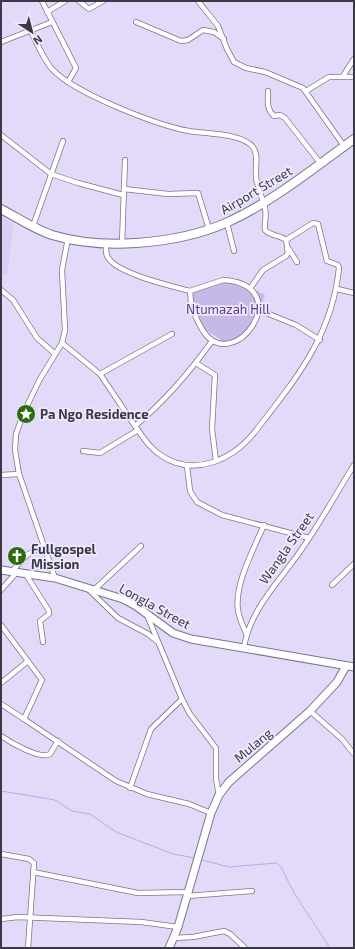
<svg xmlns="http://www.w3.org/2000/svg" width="355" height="949" font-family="'Exo 2',sans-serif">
	<rect width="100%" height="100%" fill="#e3dafa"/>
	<!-- built -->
	<polygon fill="#dacef4" points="1,216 14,224 7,275 1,274"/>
	<!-- green -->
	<polygon fill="#c7b9e7" points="224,281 240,283 265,295 252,326 228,344 199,326 190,294"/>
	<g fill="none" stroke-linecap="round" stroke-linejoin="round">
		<!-- stream -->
		<g stroke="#bea6ef" stroke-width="1">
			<polyline points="1,791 55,800 72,811 90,814 116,832 173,854 195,858"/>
			<polyline points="202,860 229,867 276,863 281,867 294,893 330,948"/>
		</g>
		<!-- minor casing -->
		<g stroke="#7c7390" stroke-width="6">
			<g id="minor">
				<polyline points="42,1 76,68 68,82"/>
				<polyline points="79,1 89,9 103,1"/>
				<polyline points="198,1 218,26 227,49 234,62 246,68 265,72 303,88 344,146"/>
				<polyline points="47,12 65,1"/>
				<polyline points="136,22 181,41 188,40 203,30 214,32 224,39"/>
				<path d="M31,31C37,44 43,58 52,69C74,93 156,125 189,131C206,134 242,133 253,147C259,155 255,167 256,177C256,183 263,200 265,208C267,216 264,222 265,230C270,236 280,235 286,240L287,246L297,262"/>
				<polyline points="1,42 52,22"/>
				<polyline points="343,76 354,59"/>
				<path d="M268,91C268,100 266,109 274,116L280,115L285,118L321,164"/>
				<polyline points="306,91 329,77 354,77"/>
				<polyline points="1,135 51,174 78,183 123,195"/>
				<polyline points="124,189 168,194 198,193 209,229"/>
				<polyline points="227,223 234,251"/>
				<polyline points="33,226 63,141"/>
				<path d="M106,244C106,250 105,254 109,259C120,274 171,286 190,291"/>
				<polyline points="122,244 125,160"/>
				<path d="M223,280C299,285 234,377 203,331C195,318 190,306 190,291Z"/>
				<polyline points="251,287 263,270 286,256 288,253 287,248"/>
				<polyline points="337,289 354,293"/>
				<polyline points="1,290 13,300 37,338 54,353"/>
				<polyline points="259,310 296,325 320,340"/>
				<path d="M62,343L100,374L135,426C165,401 189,373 212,341"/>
				<polyline points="196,363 215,375 212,429 216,461"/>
				<polyline points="100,374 172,334"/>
				<path d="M135,426C143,437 150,449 162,456C194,477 232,460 254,433C295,380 332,337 339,268L338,265L327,261L318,224L313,223L286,240"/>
				<polyline points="83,451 100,453 138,430"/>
				<polyline points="187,466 190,491 197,502 222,515 309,538"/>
				<polyline points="1,475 19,474"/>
				<polyline points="12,571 27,555 44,545"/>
				<polyline points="25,573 49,611 49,614 40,621 43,642"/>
				<polyline points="55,578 19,474 15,450 16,434 24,412 40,379 62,343 65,330 62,270 68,238"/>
				<polyline points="332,585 354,564"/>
				<polyline points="87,588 118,618 148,634 158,642"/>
				<polyline points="95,589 141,546"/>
				<polyline points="1,590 17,572"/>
				<polyline points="147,615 182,699 190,714 216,748 216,779 219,795"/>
				<polyline points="1,625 42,680 24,719 116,781 147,794 189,804 211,813"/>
				<path d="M246,633C243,626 239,618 238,610C234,585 254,548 264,525"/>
				<path d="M244,647C250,610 278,583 299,553C319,525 336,494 354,465"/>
				<polyline points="1,683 28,661"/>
				<polyline points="1,704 24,719"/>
				<polyline points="310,711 342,739 354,754"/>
				<path d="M1,736C10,742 40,760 50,754L58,741"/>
				<polyline points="130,788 151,729 182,699"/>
				<polyline points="1,854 29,859 34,863 28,948"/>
				<polyline points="33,872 138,893 188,892"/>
				<polyline points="187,896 252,891"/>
				<polyline points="1,919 18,917 141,922 178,927"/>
				<polyline points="174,938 193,937 224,931 230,934 244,947"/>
			</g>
		</g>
		<!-- secondary casing -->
		<g stroke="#7c7390" stroke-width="9">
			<g id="secondary">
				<polyline points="1,570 55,578 123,599 136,606 173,633 191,639 354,667"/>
				<polyline points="169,948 178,927 211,813 219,795 229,782 310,711 337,682 346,666"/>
			</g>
		</g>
		<!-- trunk casing -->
		<g stroke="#7c7390" stroke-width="10">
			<path id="trunk" d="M1,209C18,218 34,229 52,235C79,243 108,245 136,243C167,241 199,235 228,222C272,202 314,168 354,139"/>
		</g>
		<!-- minor -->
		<use href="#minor" stroke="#fff" stroke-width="4.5"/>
		<!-- secondary -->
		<use href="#secondary" stroke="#fff" stroke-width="7"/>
		<!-- trunk -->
		<use href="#trunk" stroke="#fff" stroke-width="8"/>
	</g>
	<!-- icons -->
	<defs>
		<g id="sight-disc" transform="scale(1)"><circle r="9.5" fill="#296e0a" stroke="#efe9fd"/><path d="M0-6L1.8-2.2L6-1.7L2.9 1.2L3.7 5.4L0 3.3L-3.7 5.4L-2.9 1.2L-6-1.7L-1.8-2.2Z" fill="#fff"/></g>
		<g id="church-disc" transform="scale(1)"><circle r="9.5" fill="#296e0a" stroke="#efe9fd"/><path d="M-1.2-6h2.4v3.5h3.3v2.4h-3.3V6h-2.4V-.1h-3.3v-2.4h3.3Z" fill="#fff"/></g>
	</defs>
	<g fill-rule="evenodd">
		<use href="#sight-disc" x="26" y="414"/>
		<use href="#church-disc" x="17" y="556"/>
	</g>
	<g text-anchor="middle" stroke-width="3.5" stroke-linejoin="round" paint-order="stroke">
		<!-- street labels -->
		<g font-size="13" fill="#3c3845" stroke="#efe9fd">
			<text transform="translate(256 190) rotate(-31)" y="5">Airport Street</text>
			<text transform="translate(286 548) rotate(-55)" y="5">Wangla Street</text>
			<text transform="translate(155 606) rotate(29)" y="5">Longla Street</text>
			<text transform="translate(253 745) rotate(-40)" y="5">Mulang</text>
		</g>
		<!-- park labels -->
		<g font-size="13" fill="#5c3b90" stroke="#efe9fd">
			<text x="228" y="314">Ntumazah Hill</text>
		</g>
		<!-- poi labels -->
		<g font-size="13" font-weight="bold" fill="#3c3845" stroke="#efe9fd" text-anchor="start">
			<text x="40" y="419">Pa Ngo Residence</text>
			<text x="31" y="554">Fullgospel<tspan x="31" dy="15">Mission</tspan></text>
		</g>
	</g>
	<!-- border -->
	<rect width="355" height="949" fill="none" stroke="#3c3845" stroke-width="4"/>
	<!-- north arrow -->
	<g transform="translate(32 32) rotate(144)" stroke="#efe9fd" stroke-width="3" paint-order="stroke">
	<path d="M0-3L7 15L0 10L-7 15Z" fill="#3c3845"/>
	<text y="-6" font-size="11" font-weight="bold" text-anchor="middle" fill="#3c3845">N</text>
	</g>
</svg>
